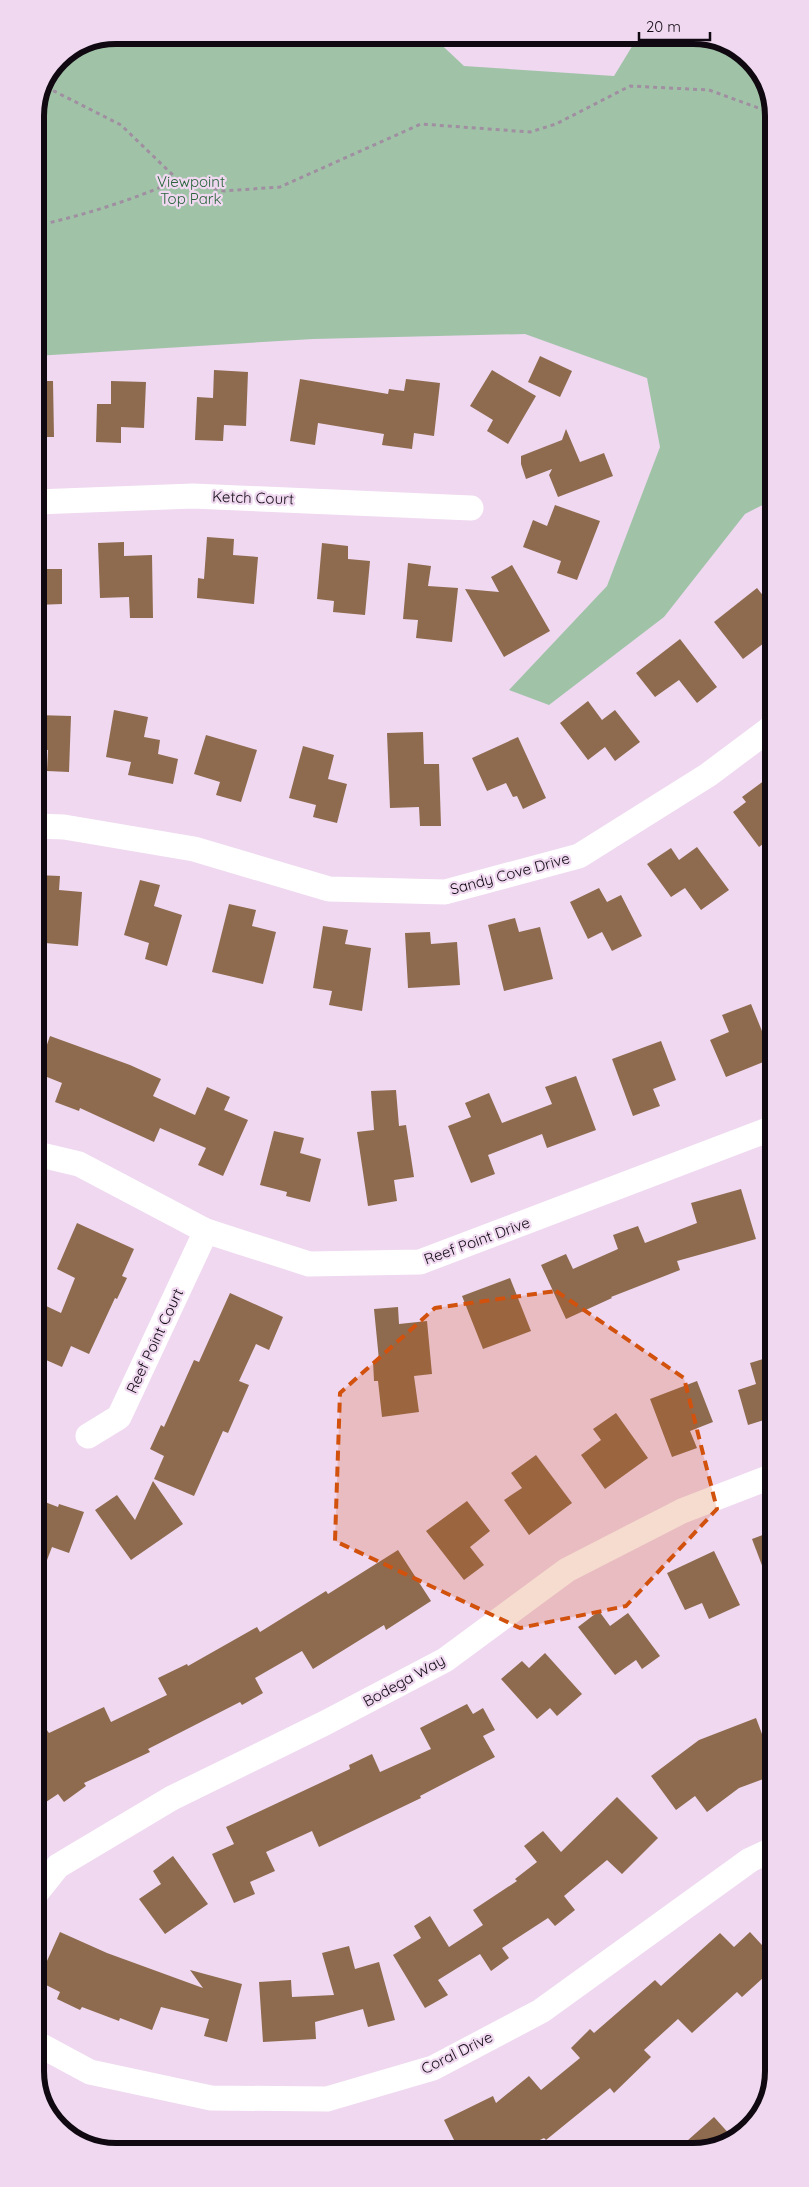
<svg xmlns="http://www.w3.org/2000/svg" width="809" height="2187" font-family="Quicksand,sans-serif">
	<rect width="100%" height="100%" fill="#efd8f0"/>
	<!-- green -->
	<polygon fill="#a0c3a8" points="116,35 431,35 464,66 614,76 639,35 699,35 746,55 771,95 772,500 745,514 664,617 549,705 509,690 607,586 660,447 647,378 525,334 313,339 35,356 35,111 59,58"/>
	<!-- building -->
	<g fill="#8e6b4e">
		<polygon points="540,356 572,371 560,397 528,382"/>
		<polygon points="214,370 248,372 246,426 224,425 223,441 195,440 197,397 213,398"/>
		<polygon points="492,370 536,396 508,444 487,431 493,420 470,406"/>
		<polygon points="300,379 388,394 389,389 404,391 406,379 440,383 434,436 414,433 412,449 382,445 384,434 318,423 315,445 290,441"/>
		<polygon points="36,381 53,381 54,437 36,437"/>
		<polygon points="111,381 146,382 144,428 121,427 121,443 96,442 97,404 111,404"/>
		<polygon points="566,429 580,462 604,453 613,476 558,497 549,475 552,469 526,479 521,464 521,456 562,440"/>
		<polygon points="555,505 600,521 577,580 557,573 561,561 523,547 533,520 547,526"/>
		<polygon points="207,537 234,539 233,555 258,557 254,604 197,598 198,578 204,579"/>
		<polygon points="124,542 124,556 152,555 153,618 130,618 129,597 100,598 98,543"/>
		<polygon points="322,543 348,546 348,559 370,561 365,615 333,612 334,601 317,599"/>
		<polygon points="408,563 431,566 428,586 458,588 452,642 416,638 418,620 403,619"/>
		<polygon points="512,565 550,631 504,657 465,589 499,592 491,577"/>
		<polygon points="36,569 62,569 62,604 36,605"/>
		<polygon points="757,588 772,607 772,637 743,659 714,622"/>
		<polygon points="680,639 717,687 697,703 679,680 655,697 636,673"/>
		<polygon points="588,701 602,720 615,710 640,742 615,761 605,747 588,760 560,723"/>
		<polygon points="114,710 148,717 144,737 160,740 158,754 178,759 173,784 128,775 131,762 106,757"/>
		<polygon points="36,715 71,716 69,772 47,771 48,750 36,749"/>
		<polygon points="423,732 424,764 439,764 441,826 420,826 419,807 390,808 387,733"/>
		<polygon points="206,735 257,750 241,802 216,795 220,782 194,774"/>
		<polygon points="518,737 546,798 523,809 517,796 513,797 506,783 487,791 472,758"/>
		<polygon points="303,746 334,755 328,779 347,784 337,823 313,817 316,805 289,798"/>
		<polygon points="772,775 772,837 759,847 733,812 746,802 742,797"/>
		<polygon points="697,847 729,890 701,910 685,888 671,897 647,864 671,848 679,860"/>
		<polygon points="36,875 60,876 59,890 82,892 78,946 45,943 47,918 36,917"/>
		<polygon points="140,880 160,885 154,906 182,915 167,966 145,959 149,943 124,935"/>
		<polygon points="599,888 607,902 621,895 642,936 612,951 602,932 588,939 570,902"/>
		<polygon points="229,904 256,910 252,926 276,932 263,984 212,972"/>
		<polygon points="515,918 519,932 540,927 553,979 504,991 488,925"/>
		<polygon points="323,926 348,930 345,944 371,948 362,1011 329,1005 332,991 313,988"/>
		<polygon points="430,932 431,944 457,942 460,985 408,988 405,933"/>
		<polygon points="751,1004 773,1058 726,1077 710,1040 729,1032 722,1015"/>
		<polygon points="50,1036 130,1065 161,1079 153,1096 195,1115 207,1087 230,1097 224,1110 248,1120 223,1176 198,1165 206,1148 160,1128 154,1142 80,1108 79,1111 55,1102 62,1083 37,1073"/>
		<polygon points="661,1041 676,1080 653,1089 660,1106 633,1116 612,1059"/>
		<polygon points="576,1076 596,1130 547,1148 542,1134 488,1155 495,1174 471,1183 448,1126 471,1117 465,1103 489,1093 502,1123 552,1104 545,1087"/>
		<polygon points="396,1090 399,1126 406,1125 414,1177 394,1180 397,1201 368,1206 357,1132 374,1130 371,1091"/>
		<polygon points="274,1131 304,1138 300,1153 321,1159 310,1202 286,1196 287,1192 260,1185"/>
		<polygon points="741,1189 756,1239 677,1261 680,1270 611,1297 612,1298 566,1319 541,1265 566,1254 573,1269 618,1249 613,1235 638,1226 645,1243 697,1223 691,1203"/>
		<polygon points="77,1223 134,1249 122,1276 127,1278 117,1299 115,1298 89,1354 71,1346 62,1367 37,1356 37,1320 44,1305 61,1313 75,1278 57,1269"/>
		<polygon points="510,1278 531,1331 483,1349 462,1296"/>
		<polygon points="230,1293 283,1317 269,1350 256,1344 239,1381 249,1385 228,1433 223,1431 194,1496 154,1479 164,1456 150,1449 161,1425 164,1427 194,1360 199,1362"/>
		<polygon points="398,1307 399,1324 427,1321 432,1374 414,1376 419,1412 382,1417 378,1381 374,1381 373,1361 379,1360 374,1309"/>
		<polygon points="773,1356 773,1424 768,1424 767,1419 748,1425 738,1390 756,1384 750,1363"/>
		<polygon points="697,1381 713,1422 690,1431 697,1448 672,1457 650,1399"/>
		<polygon points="616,1413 648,1458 605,1489 581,1455 601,1440 593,1429"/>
		<polygon points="536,1455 572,1503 529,1535 504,1500 522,1488 511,1473"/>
		<polygon points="153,1481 183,1524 131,1560 95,1510 117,1495 135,1520"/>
		<polygon points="37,1499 58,1507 59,1504 84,1512 69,1553 52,1547 39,1581 37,1581"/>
		<polygon points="467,1501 490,1531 470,1547 484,1565 464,1580 426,1531"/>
		<polygon points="773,1531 773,1591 772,1592 752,1539"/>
		<polygon points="398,1550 431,1601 386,1630 384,1625 313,1669 302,1651 255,1678 263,1693 242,1705 240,1702 148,1749 150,1752 84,1783 86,1786 64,1802 58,1794 37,1808 37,1716 49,1733 104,1707 111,1722 167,1695 158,1678 187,1664 188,1666 257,1627 260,1632 326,1591 328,1594"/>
		<polygon points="714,1551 740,1605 709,1619 702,1603 685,1610 667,1573"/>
		<polygon points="599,1611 610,1626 628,1613 660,1656 642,1669 636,1660 615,1675 578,1627"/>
		<polygon points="545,1653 582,1694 557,1716 550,1708 537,1719 501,1679 522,1661 529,1668"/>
		<polygon points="467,1704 473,1714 483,1708 495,1730 483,1736 495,1757 420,1796 421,1798 319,1847 312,1831 266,1852 275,1871 250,1882 255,1894 234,1903 212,1854 234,1844 226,1827 350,1769 349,1765 372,1754 380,1772 431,1749 420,1728"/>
		<polygon points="756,1718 762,1734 774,1729 774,1775 739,1788 707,1812 695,1796 676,1810 651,1776 699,1740"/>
		<polygon points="617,1797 658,1838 622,1874 607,1860 564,1896 575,1910 555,1926 548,1918 502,1948 509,1958 491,1971 480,1954 438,1980 448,1995 425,2008 393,1955 421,1938 414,1926 430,1916 449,1947 483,1925 473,1910 517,1881 515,1879 537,1862 524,1846 543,1831 561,1852"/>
		<polygon points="173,1856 208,1904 165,1934 139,1899 161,1884 153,1871"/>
		<polygon points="60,1932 107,1953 203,1988 190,1970 242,1984 227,2042 204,2036 209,2019 161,2007 152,2030 120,2018 119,2021 82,2007 80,2010 57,1999 60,1992 38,1981"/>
		<polygon points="750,1932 774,1958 774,1968 742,1997 737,1992 692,2033 678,2019 644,2050 651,2057 614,2093 610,2088 546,2140 544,2138 520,2150 459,2150 444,2120 493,2096 496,2103 529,2076 541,2090 580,2058 571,2048 590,2029 594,2033 655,1980 661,1986 720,1933 734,1947"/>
		<polygon points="349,1946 355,1969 379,1962 395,2020 368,2027 363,2009 315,2022 316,2039 263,2042 259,1982 291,1980 292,1997 334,1995 322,1953"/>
		<polygon points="714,2117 732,2137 714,2149 678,2149"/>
	</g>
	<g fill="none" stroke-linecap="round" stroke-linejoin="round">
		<!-- path -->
		<g stroke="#a08ea1" stroke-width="3" stroke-dasharray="4 4" stroke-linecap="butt">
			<polyline points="46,87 121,125 178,180 224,191 280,187 421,124 530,132 556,124 630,86 709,90 764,110 771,116"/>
			<polyline points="764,110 768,90"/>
			<path d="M35,226C85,215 132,200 178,180"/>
		</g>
		<!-- minor -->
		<g stroke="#fff" stroke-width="25">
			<polyline points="36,502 193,496 471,508"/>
			<polyline points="36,826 64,827 194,849 329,889 445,892 579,856 708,775 772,727"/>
			<polyline points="37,1154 79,1164 206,1231 309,1264 420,1262 773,1128"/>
			<polyline points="88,1436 119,1417 206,1231"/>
			<polyline points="38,1891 58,1866 172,1798 325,1723 445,1660 567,1570 682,1511 773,1476"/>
			<polyline points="38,2044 90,2072 211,2098 327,2099 433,2068 541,2011 750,1860 774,1849"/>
		</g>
	</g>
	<!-- marked area -->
	<path fill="#d2510c" fill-opacity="0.2" stroke="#d2510c" stroke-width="4" stroke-dasharray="10 6" stroke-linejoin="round" d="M556,1291L684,1378L717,1509L626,1606L520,1628L335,1541L340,1393L435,1308Z"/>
	<g text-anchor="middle" stroke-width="4.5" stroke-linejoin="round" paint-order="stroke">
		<!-- park labels -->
		<g font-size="15" fill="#28643b" stroke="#efd8f0">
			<text x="191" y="187">Viewpoint<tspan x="191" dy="17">Top Park</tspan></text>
		</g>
		<!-- street labels -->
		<g font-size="15" fill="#100911" stroke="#efd8f0">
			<text transform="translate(253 498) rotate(2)" y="5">Ketch Court</text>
			<text transform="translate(510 874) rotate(-15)" y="5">Sandy Cove Drive</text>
			<text transform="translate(477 1241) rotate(-20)" y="5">Reef Point Drive</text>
			<text transform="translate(155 1341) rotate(-65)" y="5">Reef Point Court</text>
			<text transform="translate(404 1681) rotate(-29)" y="5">Bodega Way</text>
			<text transform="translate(457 2053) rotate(-26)" y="5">Coral Drive</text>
		</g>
	</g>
	<!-- crop -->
	<path d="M0 0H809V2187H0ZM116 44H693A72 72 0 0 1 765 116V2071A72 72 0 0 1 693 2143H116A72 72 0 0 1 44 2071V116A72 72 0 0 1 116 44Z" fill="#efd8f0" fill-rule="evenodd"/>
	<path fill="none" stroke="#100911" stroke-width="6" d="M116 44H693A72 72 0 0 1 765 116V2071A72 72 0 0 1 693 2143H116A72 72 0 0 1 44 2071V116A72 72 0 0 1 116 44Z"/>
	<!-- scale -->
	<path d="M639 32v8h71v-8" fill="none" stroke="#100911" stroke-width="2.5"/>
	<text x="646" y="32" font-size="15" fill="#100911" stroke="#efd8f0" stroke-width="4" paint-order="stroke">20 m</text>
</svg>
